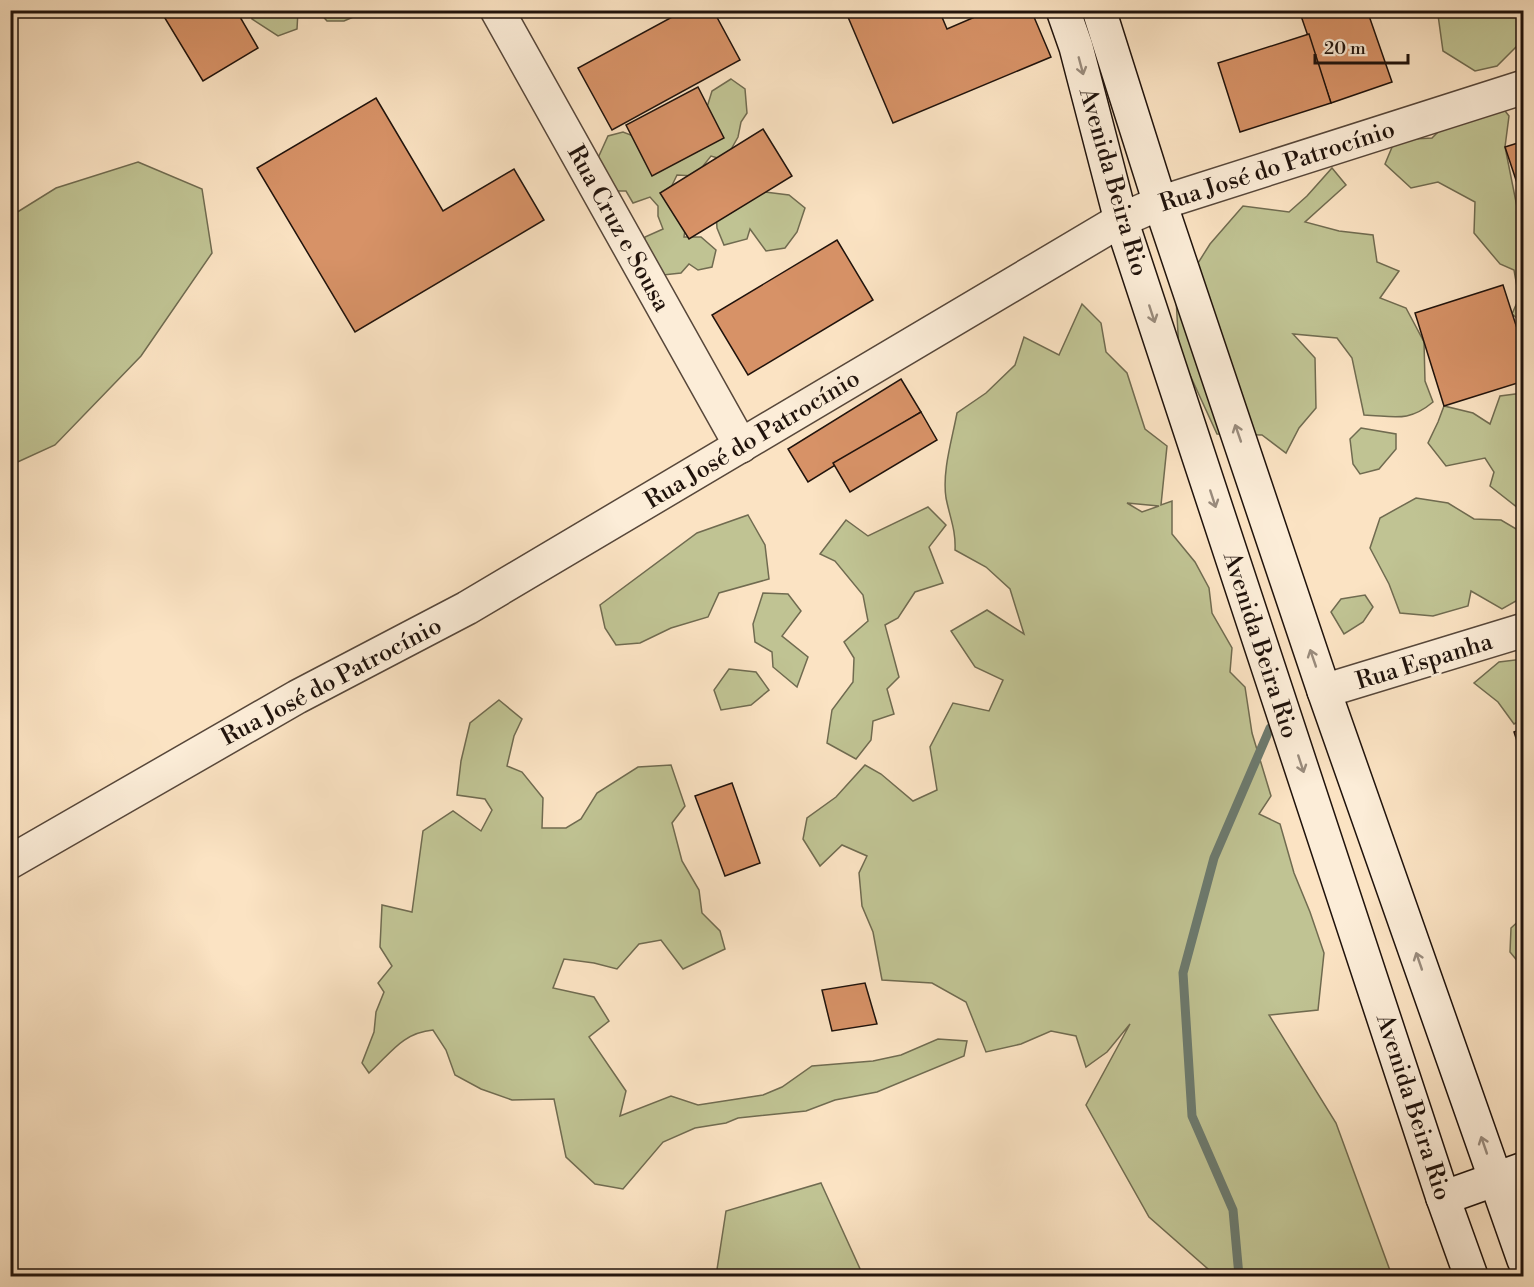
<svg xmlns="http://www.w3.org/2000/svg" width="1534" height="1287" font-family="'Libre Bodoni',serif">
	<rect width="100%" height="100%" fill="#fbe3c3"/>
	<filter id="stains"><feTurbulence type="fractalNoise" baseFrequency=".00333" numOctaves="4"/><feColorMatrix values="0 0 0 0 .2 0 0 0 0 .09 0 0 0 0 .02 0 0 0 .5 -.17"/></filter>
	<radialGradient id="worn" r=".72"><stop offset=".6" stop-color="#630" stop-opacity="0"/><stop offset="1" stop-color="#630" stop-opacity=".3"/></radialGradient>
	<!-- green -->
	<g fill="#c0c393" stroke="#706b50" stroke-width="1.5" fill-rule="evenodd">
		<polygon points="1444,10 1517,11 1523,21 1523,40 1497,66 1475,71 1443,51 1438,15"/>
		<polygon points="251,11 298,11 297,29 278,36 252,19"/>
		<polygon points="318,11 358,11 356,16 344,21 327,21"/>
		<polygon points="731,79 745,89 747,113 741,122 738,137 725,160 711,156 695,176 677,175 665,200 686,223 684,237 701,237 716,250 712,267 698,270 689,264 681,273 663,275 644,245 645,237 663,229 658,216 658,206 650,197 633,203 626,191 610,191 598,158 608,136 623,132 641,139 704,117 712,91"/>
		<polygon points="1495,98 1509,116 1505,147 1523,237 1523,323 1512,314 1519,298 1514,270 1500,264 1474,233 1475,202 1438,182 1411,188 1385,164 1395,140 1432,138 1458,112"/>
		<polygon points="138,162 202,189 212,253 141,356 55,445 11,465 11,216 56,188"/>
		<path d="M1332,168L1346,185L1305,222L1339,231L1373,235L1377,262L1399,271L1380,298L1406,308L1424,342L1425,381L1433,402C1408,423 1394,416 1364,415L1352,358L1337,338L1293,334L1315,358L1316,408L1299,428L1286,453L1262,435L1217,434L1179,351L1176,298L1210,244L1243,206L1289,212L1307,196Z"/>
		<polygon points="765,192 789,195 805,208 797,232 785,248 766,251 750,229 747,239 724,245 717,228 716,212"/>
		<path d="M1082,304L1101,323L1106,352L1127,373L1145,429L1167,446L1161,505L1172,501V534L1195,562L1209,588L1212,613L1232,648L1230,672L1245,687L1252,733L1271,796L1259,814L1280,824L1294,873L1310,912L1324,953L1318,1010L1269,1015L1336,1123L1392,1276H1216L1149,1217L1086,1105L1130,1024L1107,1052L1086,1067L1076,1036L1051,1031L1021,1044L986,1052L966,1002L932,983L882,980L873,932L862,906L859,873L867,856L842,845L820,866L803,839L807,818L836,797L865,765L881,774L913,801L937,790L930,747L953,703L989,711L1003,680L975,667L951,631L987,610L1024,634L1010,589L986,567L955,550C956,530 950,518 946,498C942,471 952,440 957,413L986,393L1015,365L1024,337L1059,355ZM1127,503L1159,506L1142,512Z"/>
		<polygon points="1523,393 1524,393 1523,512 1490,486 1494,472 1485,458 1446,466 1428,443 1438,422 1444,406 1473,413 1490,424 1500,396"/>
		<polygon points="1361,428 1396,434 1396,449 1379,469 1360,474 1353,464 1350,439"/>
		<polygon points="1416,498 1448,503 1474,519 1501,520 1523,533 1523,597 1502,609 1471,591 1468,606 1433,616 1400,613 1389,584 1370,548 1380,518"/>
		<polygon points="928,507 946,525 929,547 943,583 915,592 898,618 885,625 899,677 887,689 894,714 873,721 871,740 856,759 827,743 832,710 853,682 854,658 844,642 868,621 863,595 835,561 820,554 846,520 868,536"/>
		<polygon points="748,515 765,545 769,579 719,593 708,617 671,628 640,643 616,645 605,628 600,605 697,533"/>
		<polygon points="763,593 788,594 801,611 782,636 808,657 797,687 773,667 772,652 755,642 753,624"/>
		<polygon points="1365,595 1373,607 1363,622 1344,634 1331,612 1341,599"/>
		<polygon points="1523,659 1523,719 1514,724 1498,702 1474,683 1499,662"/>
		<polygon points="729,669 756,672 769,690 751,705 721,710 714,690"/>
		<path d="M499,700L522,719L514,736L507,766L522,772L543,798L542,828H566L581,819L597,793L638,767L671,765L685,806L672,823L682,861L699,890L702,913L720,931L725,949L683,969L661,940L639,944L617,969L594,963L564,959L553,988L594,997L609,1021L589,1037L626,1091L620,1116L671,1096L698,1105L763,1095L782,1087L812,1066L873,1061L901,1055L938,1039L967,1041L964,1056L877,1092L835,1100L806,1111L738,1118L726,1123L695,1128L663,1142L623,1189L595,1184L566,1157L554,1099L512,1100L481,1089L455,1075L446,1050L433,1030C402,1033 391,1053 369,1073L362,1063L374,1032L376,1012L384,992L378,983L392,966L380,947L382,905L412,912L423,831L453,811L481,831L492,810L485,799L457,795L461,761L470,723Z"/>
		<polygon points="1523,917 1523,968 1510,952 1511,928"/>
		<polygon points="821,1183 861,1271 858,1276 716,1276 726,1211"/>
	</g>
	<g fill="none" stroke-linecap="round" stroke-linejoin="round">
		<!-- stream -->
		<polyline stroke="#6c7a6e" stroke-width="9" points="1239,1276 1233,1210 1192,1116 1183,973 1214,858 1270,728"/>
	</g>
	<!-- building -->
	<g fill="#d79267" stroke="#20130c" stroke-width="1.5">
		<polygon points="160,10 236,10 258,48 203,81"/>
		<polygon points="685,10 713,10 740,60 612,130 578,68"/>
		<polygon points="845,10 939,10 947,29 991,10 1031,10 1051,57 893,123"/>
		<polygon points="1299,10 1367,10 1392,82 1331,103"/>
		<polygon points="1309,34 1331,103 1240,132 1218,63"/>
		<polygon points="698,87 724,138 652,176 626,125"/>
		<polygon points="376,98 443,211 514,169 544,220 355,332 257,168"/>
		<polygon points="763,129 792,176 689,239 660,193"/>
		<polygon points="1524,141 1524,204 1505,147"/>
		<polygon points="837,240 873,300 748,375 712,315"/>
		<polygon points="1503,285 1524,350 1524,381 1444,406 1415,313"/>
		<polygon points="901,379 921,412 808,482 788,449"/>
		<polygon points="921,412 937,440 850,492 833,463"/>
		<polygon points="1524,728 1524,762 1514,732"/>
		<polygon points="732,783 760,863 725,876 695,796"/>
		<polygon points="865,983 877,1024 832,1031 822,990"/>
	</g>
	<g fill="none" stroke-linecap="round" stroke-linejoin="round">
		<!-- street casing -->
		<g stroke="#57473a" stroke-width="36">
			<g id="street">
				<polyline points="497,10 741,446"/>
				<polyline points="1324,691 1524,630"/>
				<polyline points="10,862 297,697 467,608 1121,220 1160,203 1524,87"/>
			</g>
		</g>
		<!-- secondary casing -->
		<g stroke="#20130c" stroke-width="36">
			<g id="secondary">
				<polyline points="1063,10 1076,47 1121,220 1443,1198 1471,1276"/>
				<polyline points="1099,10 1160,203 1324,691 1524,1260"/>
				<polyline points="1443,1198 1524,1169"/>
			</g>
		</g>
		<!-- street -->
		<use href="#street" stroke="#fcedd8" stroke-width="33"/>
		<!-- secondary -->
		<use href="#secondary" stroke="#fcedd8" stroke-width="33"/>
	</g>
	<!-- one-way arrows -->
	<defs><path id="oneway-shaft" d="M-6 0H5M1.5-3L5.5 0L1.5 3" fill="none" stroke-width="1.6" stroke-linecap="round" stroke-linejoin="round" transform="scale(1.5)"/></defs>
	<g stroke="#998b7c">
		<use href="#oneway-shaft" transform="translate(1081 66) rotate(75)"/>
		<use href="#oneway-shaft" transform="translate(1152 314) rotate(72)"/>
		<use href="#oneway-shaft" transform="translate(1238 433) rotate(-109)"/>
		<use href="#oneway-shaft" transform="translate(1213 499) rotate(72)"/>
		<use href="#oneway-shaft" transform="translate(1313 658) rotate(-109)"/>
		<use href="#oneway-shaft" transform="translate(1301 764) rotate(72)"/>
		<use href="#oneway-shaft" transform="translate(1419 961) rotate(-109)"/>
		<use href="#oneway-shaft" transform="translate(1484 1145) rotate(-109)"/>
	</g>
	<g text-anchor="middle" stroke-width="5" stroke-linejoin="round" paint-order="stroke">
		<!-- street labels -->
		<g font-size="24" fill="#20130c" stroke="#fcedd8">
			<text transform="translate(1277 166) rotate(-18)" y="8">Rua José do Patrocínio</text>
			<text transform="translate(1114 182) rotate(74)" y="8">Avenida Beira Rio</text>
			<text transform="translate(619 228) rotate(61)" y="8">Rua Cruz e Sousa</text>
			<text transform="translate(752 439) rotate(-31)" y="8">Rua José do Patrocínio</text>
			<text transform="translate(1261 645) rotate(72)" y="8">Avenida Beira Rio</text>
			<text transform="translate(1424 661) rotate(-17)" y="8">Rua Espanha</text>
			<text transform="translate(331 681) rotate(-28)" y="8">Rua José do Patrocínio</text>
			<text transform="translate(1414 1107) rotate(72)" y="8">Avenida Beira Rio</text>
		</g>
	</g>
	<!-- margin -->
	<rect width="1534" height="1287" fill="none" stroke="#fbe3c3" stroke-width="36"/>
	<rect x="12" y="12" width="1510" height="1263" fill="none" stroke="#20130c" stroke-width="3"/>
	<rect x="18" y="18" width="1498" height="1251" fill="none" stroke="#20130c" stroke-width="1.5"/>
	<!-- scale -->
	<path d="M1315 54v9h93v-9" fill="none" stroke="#20130c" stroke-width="3"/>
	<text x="1324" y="54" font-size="18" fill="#20130c" stroke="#fcedd8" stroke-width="4.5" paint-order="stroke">20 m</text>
	<rect width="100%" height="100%" filter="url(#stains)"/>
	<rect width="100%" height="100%" fill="url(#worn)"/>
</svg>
